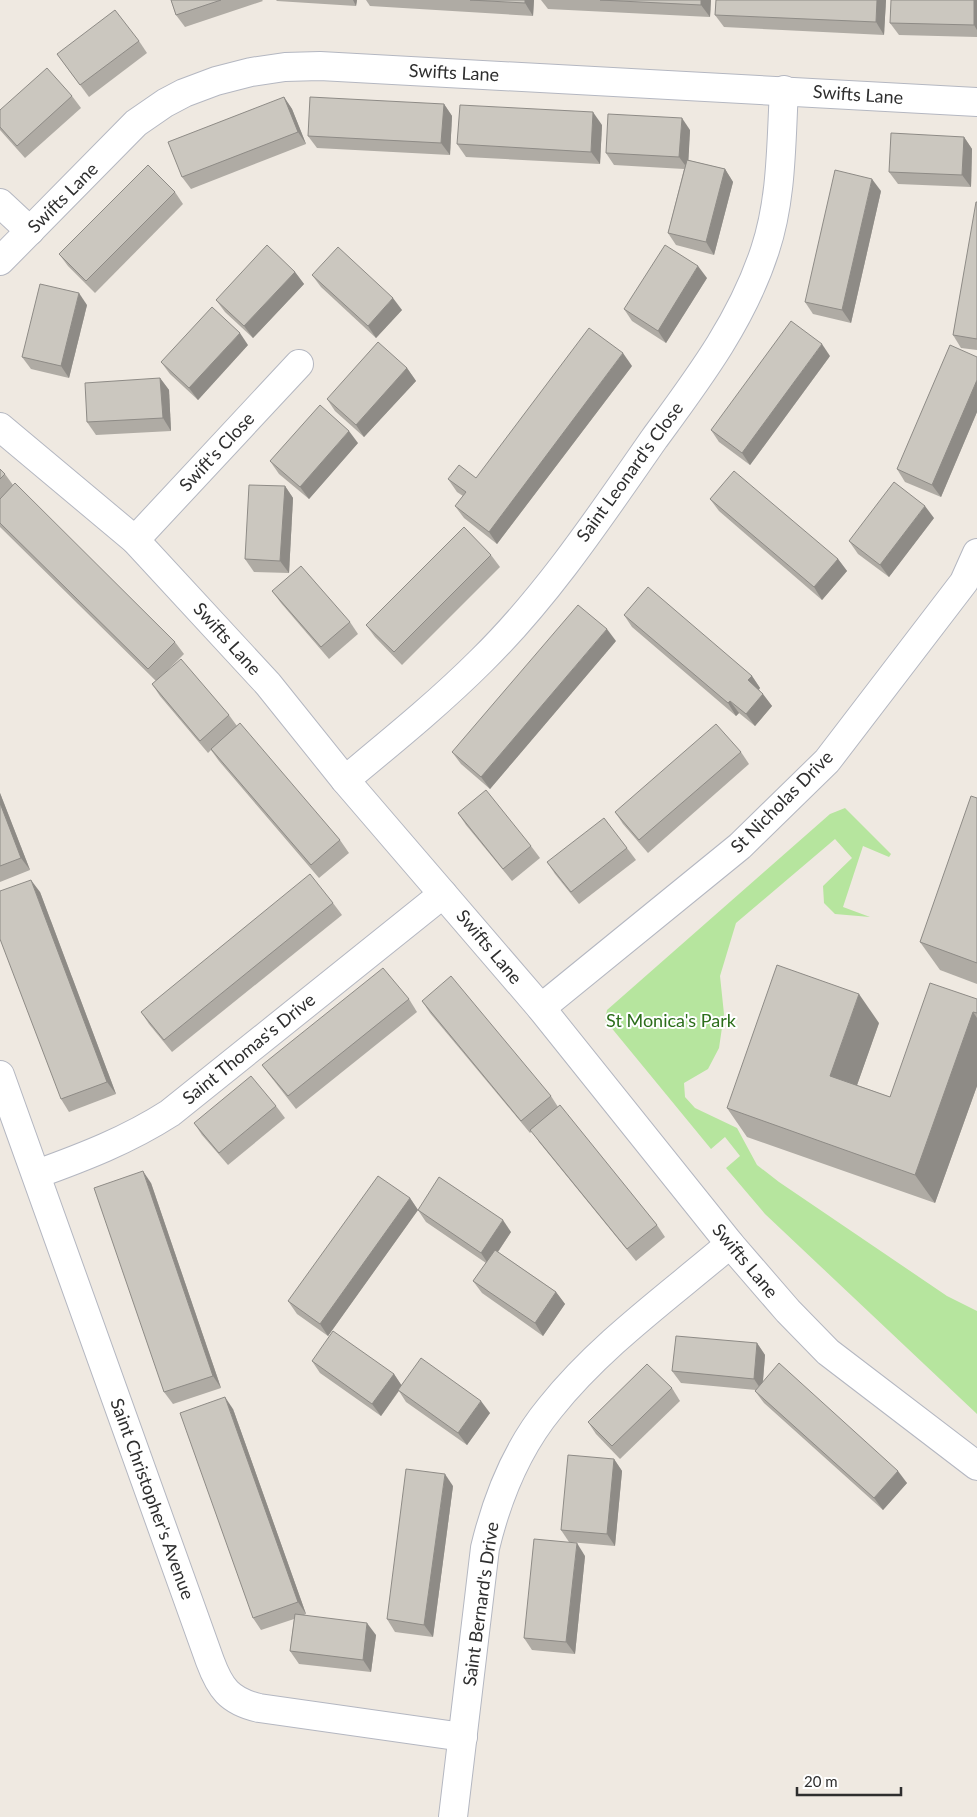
<svg xmlns="http://www.w3.org/2000/svg" width="977" height="1817" font-family="Lato,sans-serif">
	<rect width="100%" height="100%" fill="#efe9e1"/>
	<!-- green -->
	<polygon fill="#b6e59e" points="845,808 891,854 889,857 863,846 843,907 870,917 835,914 824,903 823,886 852,858 835,839 736,923 720,976 724,1014 719,1048 708,1069 684,1083 685,1097 695,1108 737,1128 757,1165 779,1182 947,1296 977,1311 977,1414 765,1214 726,1168 740,1156 725,1137 711,1149 605,1020 607,1010 830,814"/>
	<g fill="none" stroke-linecap="round" stroke-linejoin="round">
		<!-- street casing -->
		<g stroke="#b4b7c1" stroke-width="30">
			<g id="street">
				<polyline points="0,203 30,231"/>
				<polyline points="0,261 136,123 165,103 184,93 216,81 251,72 285,67 320,66 977,102"/>
				<polyline points="0,427 135,540 268,684 345,780 541,1008 730,1244 788,1311 828,1352 977,1466"/>
				<polyline points="135,540 299,364"/>
				<path d="M345,780C392,741 439,703 482,660C548,595 601,515 654,439C698,379 742,321 765,250C782,199 781,143 784,90"/>
				<polyline points="541,1008 740,846 827,761 964,582 977,553"/>
				<path d="M0,1075L210,1661C220,1688 229,1701 259,1708L463,1737"/>
				<path d="M37,1174C84,1157 128,1140 170,1113L443,894"/>
				<path d="M453,1817L485,1548C497,1498 517,1448 550,1408C600,1345 669,1296 730,1244"/>
			</g>
		</g>
		<!-- street -->
		<use href="#street" stroke="#fff" stroke-width="28"/>
	</g>
	<!-- wall -->
	<g fill="#afaba4">
		<polygon points="171,0 262,0 263,1 185,27 176,15"/>
		<polygon points="276,0 357,0 356,6 277,1"/>
		<polygon points="366,0 534,0 533,16 370,6"/>
		<polygon points="541,0 711,0 710,17 548,9"/>
		<polygon points="716,0 886,0 884,35 724,27 715,15"/>
		<polygon points="977,0 977,37 899,35 890,23"/>
		<polygon points="139,41 147,53 89,97 57,54"/>
		<polygon points="72,96 81,108 25,158 0,130 0,110"/>
		<polygon points="284,97 292,109 306,144 191,189 182,177"/>
		<polygon points="444,104 452,116 450,155 317,148 308,136"/>
		<polygon points="602,125 600,164 466,157 457,144"/>
		<polygon points="690,130 688,160 725,169 733,182 714,255 676,245 668,233 684,169 614,165 606,153"/>
		<polygon points="964,137 972,149 971,187 898,184 889,172"/>
		<polygon points="881,191 851,323 813,314 805,302"/>
		<polygon points="175,192 183,204 95,293 68,266 59,254"/>
		<polygon points="977,202 977,350 961,348 953,335"/>
		<polygon points="295,272 304,284 253,338 225,312 216,300"/>
		<polygon points="312,275 402,310 376,338 321,287"/>
		<polygon points="707,278 666,343 632,321 624,309"/>
		<polygon points="87,305 69,378 31,369 22,357"/>
		<polygon points="248,345 198,400 170,374 161,362"/>
		<polygon points="830,356 750,465 719,442 711,430"/>
		<polygon points="977,357 977,412 941,497 905,482 897,469"/>
		<polygon points="632,366 497,544 464,518 455,506 463,496 457,492 448,479 476,478"/>
		<polygon points="407,368 416,381 364,437 335,411 327,399"/>
		<polygon points="160,378 169,390 171,431 96,435 87,422"/>
		<polygon points="358,443 309,499 279,474 270,461"/>
		<polygon points="0,469 5,474 13,485 175,642 184,654 162,676 229,715 237,726 340,840 349,853 319,878 219,761 211,750 208,753 160,696 152,684 156,681 0,527"/>
		<polygon points="285,486 293,498 289,573 254,572 245,559"/>
		<polygon points="710,499 838,559 847,571 822,600 719,511"/>
		<polygon points="934,518 889,577 858,554 849,541"/>
		<polygon points="491,555 500,567 402,665 375,637 366,625"/>
		<polygon points="272,591 350,622 358,634 329,659 281,603"/>
		<polygon points="624,615 752,676 760,688 759,690 772,706 755,726 739,713 736,716 632,627"/>
		<polygon points="616,641 490,789 461,764 452,752"/>
		<polygon points="741,752 749,764 648,853 623,824 615,812"/>
		<polygon points="0,793 30,870 0,882"/>
		<polygon points="977,798 977,984 940,970 920,942"/>
		<polygon points="458,813 531,846 540,858 512,881 466,825"/>
		<polygon points="627,848 636,860 579,904 555,874 547,862"/>
		<polygon points="40,892 116,1094 69,1112 61,1099"/>
		<polygon points="333,903 342,915 172,1052 149,1024 141,1012"/>
		<polygon points="409,999 417,1012 296,1109 271,1077 262,1065"/>
		<polygon points="977,999 977,1086 935,1203 747,1137 727,1108 879,1023 857,1085 890,1097"/>
		<polygon points="422,1001 551,1096 558,1107 657,1225 665,1237 636,1261 539,1142 532,1131 530,1133 430,1013"/>
		<polygon points="276,1106 285,1118 228,1165 202,1135 194,1123"/>
		<polygon points="151,1183 221,1388 173,1404 164,1392"/>
		<polygon points="410,1198 418,1210 511,1232 498,1252 556,1292 565,1304 543,1336 482,1293 473,1281 486,1263 426,1222 418,1210 328,1336 297,1314 288,1301"/>
		<polygon points="757,1343 765,1355 763,1382 907,1483 883,1510 764,1403 755,1391 756,1390 681,1383 672,1371"/>
		<polygon points="312,1361 394,1374 401,1385 490,1413 467,1445 406,1402 399,1391 381,1416 320,1373"/>
		<polygon points="672,1388 680,1401 620,1459 596,1434 588,1422"/>
		<polygon points="233,1409 306,1614 304,1615 376,1635 371,1672 299,1664 290,1651 294,1619 261,1630 253,1618"/>
		<polygon points="614,1459 622,1471 615,1546 569,1542 561,1530"/>
		<polygon points="453,1486 433,1637 395,1632 387,1619"/>
		<polygon points="585,1556 575,1654 532,1650 524,1638"/>
	</g>
	<!-- shaded-wall -->
	<g fill="#8e8b86">
		<polygon points="353,0 357,0 356,6"/>
		<polygon points="525,0 534,0 533,16 525,3"/>
		<polygon points="701,0 711,0 710,17 701,5"/>
		<polygon points="877,0 886,0 884,35 876,22"/>
		<polygon points="974,0 977,0 977,30 974,25"/>
		<polygon points="284,97 292,109 306,144 298,132"/>
		<polygon points="444,104 452,116 450,155 441,143"/>
		<polygon points="593,112 602,125 600,164 591,152"/>
		<polygon points="682,118 690,130 688,169 679,157"/>
		<polygon points="964,137 972,149 971,187 962,175"/>
		<polygon points="725,169 733,182 714,255 706,242"/>
		<polygon points="872,179 881,191 851,323 842,310"/>
		<polygon points="698,266 707,278 666,343 658,331"/>
		<polygon points="295,272 304,284 253,338 244,326"/>
		<polygon points="79,293 87,305 69,378 61,366"/>
		<polygon points="393,298 402,310 376,338 368,326"/>
		<polygon points="240,333 248,345 198,400 189,388"/>
		<polygon points="822,344 830,356 750,465 742,453"/>
		<polygon points="623,353 632,366 497,544 489,532"/>
		<polygon points="407,368 416,381 364,437 356,425"/>
		<polygon points="160,378 169,390 171,431 163,418"/>
		<polygon points="977,380 977,412 941,497 932,485"/>
		<polygon points="349,431 358,443 309,499 300,487"/>
		<polygon points="285,486 293,498 289,573 280,561"/>
		<polygon points="925,506 934,518 889,577 880,565"/>
		<polygon points="838,559 847,571 822,600 814,587"/>
		<polygon points="607,629 616,641 490,789 481,777"/>
		<polygon points="752,676 760,688 756,692 748,680"/>
		<polygon points="763,694 772,706 755,726 746,714"/>
		<polygon points="730,701 739,713 736,716 728,703"/>
		<polygon points="0,793 30,870 21,858 0,803"/>
		<polygon points="31,880 40,892 116,1094 107,1082"/>
		<polygon points="859,994 879,1023 850,1105 830,1076"/>
		<polygon points="973,1012 977,1018 977,1086 935,1203 915,1175"/>
		<polygon points="143,1171 151,1183 221,1388 213,1376"/>
		<polygon points="410,1198 418,1210 328,1336 320,1324"/>
		<polygon points="503,1220 511,1232 489,1265 481,1253"/>
		<polygon points="556,1292 565,1304 543,1336 535,1323"/>
		<polygon points="757,1343 765,1355 762,1391 754,1379"/>
		<polygon points="394,1374 402,1386 381,1416 372,1404"/>
		<polygon points="225,1397 233,1409 306,1614 298,1602"/>
		<polygon points="481,1401 490,1413 467,1445 458,1433"/>
		<polygon points="614,1459 622,1471 615,1546 607,1534"/>
		<polygon points="898,1471 907,1483 883,1510 874,1498"/>
		<polygon points="445,1474 453,1486 433,1637 424,1625"/>
		<polygon points="577,1543 585,1556 575,1654 566,1642"/>
		<polygon points="367,1623 376,1635 371,1672 363,1660"/>
	</g>
	<!-- building -->
	<g fill="#cbc7bf" stroke="#8e8b86">
		<polygon points="171,0 221,0 176,15"/>
		<polygon points="470,0 525,0 525,3"/>
		<polygon points="600,0 701,0 701,5"/>
		<polygon points="716,0 877,0 876,22 715,15"/>
		<polygon points="891,0 974,0 974,25 890,23"/>
		<polygon points="115,10 139,41 80,85 57,54"/>
		<polygon points="47,68 72,96 17,146 0,127 0,110"/>
		<polygon points="284,97 298,132 182,177 168,142"/>
		<polygon points="310,97 444,104 441,143 308,136"/>
		<polygon points="460,105 593,112 591,152 457,144"/>
		<polygon points="608,114 682,118 679,157 606,153"/>
		<polygon points="891,133 964,137 962,175 889,172"/>
		<polygon points="687,160 725,169 706,242 668,233"/>
		<polygon points="148,165 175,192 86,281 59,254"/>
		<polygon points="835,170 872,179 842,310 805,302"/>
		<polygon points="976,202 977,202 977,339 953,335"/>
		<polygon points="267,245 295,272 244,326 216,300"/>
		<polygon points="665,245 698,266 658,331 624,309"/>
		<polygon points="338,247 393,298 368,326 312,275"/>
		<polygon points="40,284 79,293 61,366 22,357"/>
		<polygon points="212,307 240,333 189,388 161,362"/>
		<polygon points="791,321 822,344 742,453 711,430"/>
		<polygon points="589,328 623,353 489,532 455,506 466,492 448,479 459,465 476,478"/>
		<polygon points="378,342 407,368 356,425 327,399"/>
		<polygon points="950,345 977,357 977,380 932,485 897,469"/>
		<polygon points="160,378 163,418 87,422 85,383"/>
		<polygon points="320,405 349,431 300,487 270,461"/>
		<polygon points="0,469 5,474 0,479"/>
		<polygon points="734,471 838,559 814,587 710,499"/>
		<polygon points="894,482 925,506 880,565 849,541"/>
		<polygon points="15,483 175,642 148,669 0,523 0,499"/>
		<polygon points="249,485 285,486 280,561 245,559"/>
		<polygon points="464,527 491,555 394,652 366,625"/>
		<polygon points="301,566 350,622 321,647 272,591"/>
		<polygon points="648,587 752,676 748,680 763,694 746,714 730,701 728,703 624,615"/>
		<polygon points="578,605 607,629 481,777 452,752"/>
		<polygon points="181,659 229,715 200,741 152,684"/>
		<polygon points="240,723 340,840 311,865 211,749"/>
		<polygon points="716,724 741,752 639,840 615,812"/>
		<polygon points="486,790 531,846 503,869 458,813"/>
		<polygon points="971,796 977,798 977,963 920,942"/>
		<polygon points="0,803 21,858 0,866"/>
		<polygon points="604,818 627,848 571,892 547,862"/>
		<polygon points="310,874 333,903 164,1040 141,1012"/>
		<polygon points="31,880 107,1082 61,1099 0,939 0,891"/>
		<polygon points="777,965 859,994 830,1076 890,1097 930,983 977,999 977,1013 973,1012 915,1175 727,1108"/>
		<polygon points="383,968 409,999 288,1096 262,1065"/>
		<polygon points="451,976 551,1096 521,1121 422,1001"/>
		<polygon points="251,1076 276,1106 219,1153 194,1123"/>
		<polygon points="560,1105 657,1225 627,1249 530,1130"/>
		<polygon points="143,1171 213,1376 164,1392 94,1188"/>
		<polygon points="378,1176 410,1198 320,1324 288,1301"/>
		<polygon points="439,1177 503,1220 481,1253 418,1210"/>
		<polygon points="495,1250 556,1292 535,1323 473,1281"/>
		<polygon points="333,1331 394,1374 372,1404 312,1361"/>
		<polygon points="676,1336 757,1343 754,1379 672,1371"/>
		<polygon points="421,1358 481,1401 458,1433 398,1390"/>
		<polygon points="779,1363 898,1471 874,1498 755,1391"/>
		<polygon points="647,1364 672,1388 612,1446 588,1422"/>
		<polygon points="225,1397 298,1602 253,1618 180,1413"/>
		<polygon points="568,1455 614,1459 607,1534 561,1530"/>
		<polygon points="406,1469 445,1474 424,1625 387,1619"/>
		<polygon points="534,1539 577,1543 566,1642 524,1638"/>
		<polygon points="295,1614 367,1623 363,1660 290,1651"/>
	</g>
	<g text-anchor="middle" stroke-width="4" stroke-linejoin="round" paint-order="stroke">
		<!-- street labels -->
		<g font-size="18" fill="#2e2e2e" stroke="#fff">
			<text transform="translate(454 73) rotate(3)" y="6">Swifts Lane</text>
			<text transform="translate(858 95) rotate(4)" y="6">Swifts Lane</text>
			<text transform="translate(63 198) rotate(-45)" y="6">Swifts Lane</text>
			<text transform="translate(217 452) rotate(-47)" y="6">Swift's Close</text>
			<text transform="translate(630 472) rotate(-54)" y="6">Saint Leonard's Close</text>
			<text transform="translate(227 639) rotate(48)" y="6">Swifts Lane</text>
			<text transform="translate(782 802) rotate(-45)" y="6">St Nicholas Drive</text>
			<text transform="translate(489 947) rotate(50)" y="6">Swifts Lane</text>
			<text transform="translate(249 1049) rotate(-39)" y="6">Saint Thomas's Drive</text>
			<text transform="translate(745 1261) rotate(50)" y="6">Swifts Lane</text>
			<text transform="translate(152 1499) rotate(70)" y="6">Saint Christopher's Avenue</text>
			<text transform="translate(481 1604) rotate(-82)" y="6">Saint Bernard's Drive</text>
		</g>
		<!-- park labels -->
		<g font-size="18" fill="#2c6e1b" stroke="#fff">
			<text x="671" y="1027">St Monica's Park</text>
		</g>
	</g>
	<!-- scale -->
	<path d="M797 1787v8h104v-8" fill="none" stroke="#2e2e2e" stroke-width="2.5"/>
	<text x="804" y="1787" font-size="15" fill="#2e2e2e" stroke="#ffffff" stroke-width="4" paint-order="stroke">20 m</text>
</svg>
